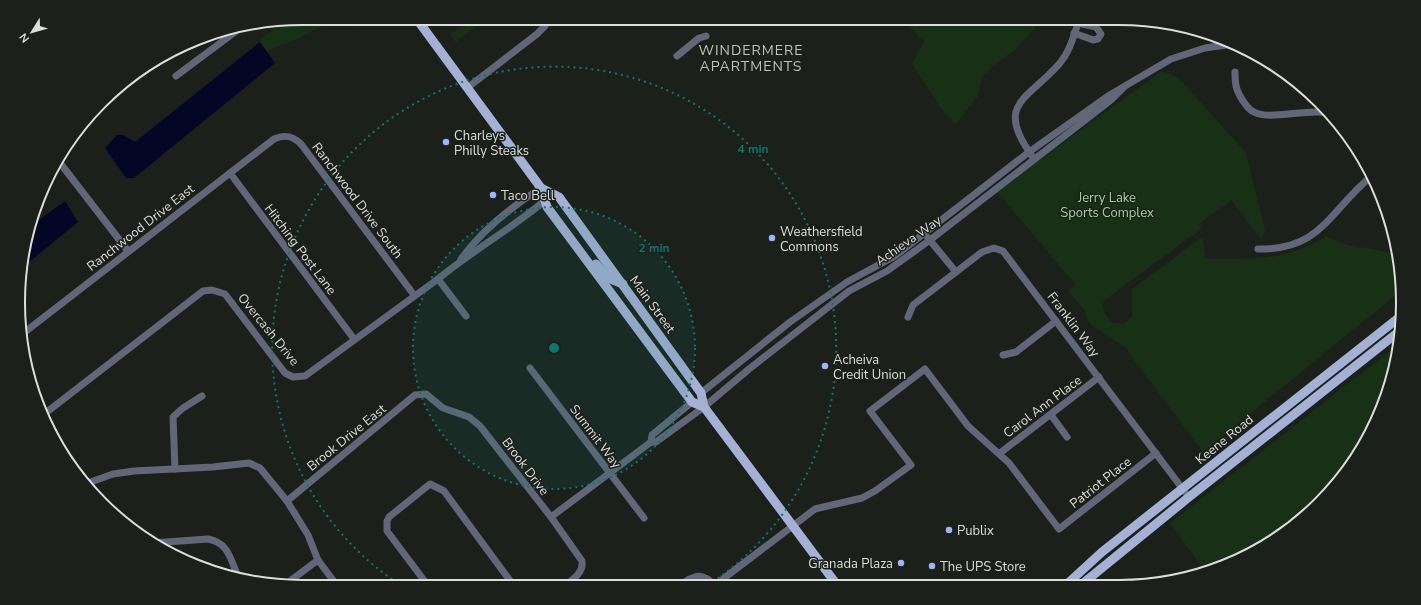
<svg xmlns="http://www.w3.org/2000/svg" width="1421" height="605" font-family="'Nunito Sans',sans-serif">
	<rect width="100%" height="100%" fill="#1c201b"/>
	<!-- green -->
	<g fill="#183015">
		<path d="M303,18H367L355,27C321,19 322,28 293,41C284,44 275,46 267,52L259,43L260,39L288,20Z"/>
		<polygon points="472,18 487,18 456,42 450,35"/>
		<polygon points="903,18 1044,18 1016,49 995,64 982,77 978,96 956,124 942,110 912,64 925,40 920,38"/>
		<path d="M1162,71L1178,77L1246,153L1265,231L1261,240L1232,200L1201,222L1200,230L1102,302L1104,313L1112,323L1123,324L1132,317V289L1202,237L1206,259C1255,258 1282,263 1326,236L1344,244L1397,254L1402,290L1203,452L1128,352L1129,350L1090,324L1084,310L1068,290L1076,285L997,192L1046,155Z"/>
		<polygon points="1400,343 1388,394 1355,461 1292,528 1228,565 1205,571 1170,523"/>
	</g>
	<!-- water -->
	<g fill="#030624">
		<polygon points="260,42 275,63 134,178 126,178 105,148 117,135 123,135 135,142"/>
		<path d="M65,201L78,222L23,267C24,225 34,224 65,201Z"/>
	</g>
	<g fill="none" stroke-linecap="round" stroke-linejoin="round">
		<!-- minor -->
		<g stroke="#616778" stroke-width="7">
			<polyline points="1074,33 1093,40 1098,39 1101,34 1096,27 1078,23"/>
			<polyline points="677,56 699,38 706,36"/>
			<path d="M1235,72C1235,85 1236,90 1243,101C1246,105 1249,110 1254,112C1270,121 1307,108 1329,113"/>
			<polyline points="176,76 239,29"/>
			<polyline points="467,88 537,34 545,26 546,18"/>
			<path d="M1032,156C994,103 1028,100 1060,63C1071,50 1074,33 1080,18"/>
			<polyline points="57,159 128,251"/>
			<polyline points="230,173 354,339"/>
			<polyline points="928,238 956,272"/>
			<path d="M1258,249C1323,250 1329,210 1373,175"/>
			<path d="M461,259C482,230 511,207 541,188"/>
			<polyline points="438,279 466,316"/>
			<polyline points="908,317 913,305 982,252 994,248 1003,251 1185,492"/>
			<path d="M21,335L274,139C285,134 293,136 301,144L414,295"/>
			<polyline points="1003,355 1016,352 1056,321"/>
			<polyline points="530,368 644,518"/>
			<polyline points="701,393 790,322 847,282 895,256 1029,152 1108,96 1171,59 1205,48 1233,44"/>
			<path d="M43,415L203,291L212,290L225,294L285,373L293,377L305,376L438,279C473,250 513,228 548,198"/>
			<polyline points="1051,415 1067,437"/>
			<polyline points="651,442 652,435 692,402"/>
			<polyline points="1000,453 1099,377"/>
			<polyline points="175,469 173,417 183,408 202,396"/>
			<polyline points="88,483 113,474 134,471 213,467 249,463 260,468 287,501 308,535 318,560 338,587"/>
			<path d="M287,501L415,395L426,394L443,408L469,417L480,426L551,517L582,561C584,573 572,580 564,586"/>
			<polyline points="551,517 651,442 656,442 704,407 749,369 849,291 887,271 930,240 1111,100 1123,88"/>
			<path d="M152,543L208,539C229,543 230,559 238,576"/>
			<polyline points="286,584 318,560"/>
			<polyline points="715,585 815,509 862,498 875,491 911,465 870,411 925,369 968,426 1009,463 1059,529 1156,453"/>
			<path d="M679,586C694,575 702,571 715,586"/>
			<polyline points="429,587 387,531 387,521 389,517 430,484 444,491 514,586"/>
		</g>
		<!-- major -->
		<g stroke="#a4b0d4" stroke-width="9">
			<polyline points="416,18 541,188 547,207 692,402 704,407"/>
			<polyline points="541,188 559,197 701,393 704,407 837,585"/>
			<polyline points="596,264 608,278 623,284"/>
			<polyline points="1066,585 1102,552 1401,316"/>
			<polyline points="1081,585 1189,497 1401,330"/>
		</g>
	</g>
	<!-- distance rings -->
	<circle cx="554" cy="348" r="141" fill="#0f766e" fill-opacity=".12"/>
	<g fill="none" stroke="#0f766e" stroke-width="2" stroke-dasharray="2 4">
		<circle cx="554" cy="348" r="141"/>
		<path d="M402 586A282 282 0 1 1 708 585"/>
	</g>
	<!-- markers -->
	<g fill="#9db4fd" stroke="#1c201b" stroke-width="1.5">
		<circle cx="446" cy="142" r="4"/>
		<circle cx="493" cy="195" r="4"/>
		<circle cx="772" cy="238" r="4"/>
		<circle cx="825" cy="366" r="4"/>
		<circle cx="949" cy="530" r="4"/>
		<circle cx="901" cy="563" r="4"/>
		<circle cx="932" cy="566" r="4"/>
	</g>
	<g text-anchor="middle" stroke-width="3" stroke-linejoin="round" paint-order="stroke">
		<!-- poi labels -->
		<g font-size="13" fill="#dbdeda" stroke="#1c201b" text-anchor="start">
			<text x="454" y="140">Charleys<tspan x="454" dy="15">Philly Steaks</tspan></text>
			<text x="501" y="200">Taco Bell</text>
			<text x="780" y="236">Weathersfield<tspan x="780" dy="15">Commons</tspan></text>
			<text x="833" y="364">Acheiva<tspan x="833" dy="15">Credit Union</tspan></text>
			<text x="957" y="535">Publix</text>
			<text x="893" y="568" text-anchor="end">Granada Plaza</text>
			<text x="940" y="571">The UPS Store</text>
		</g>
		<!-- park labels -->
		<g font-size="13" fill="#9fd199" stroke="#1c201b">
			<text x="1107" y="202">Jerry Lake<tspan x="1107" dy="15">Sports Complex</tspan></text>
		</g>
		<!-- street labels -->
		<g font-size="13" fill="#dbdeda" stroke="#1c201b">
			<text transform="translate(358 200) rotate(53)" y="5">Ranchwood Drive South</text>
			<text transform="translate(140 227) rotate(-38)" y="5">Ranchwood Drive East</text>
			<text transform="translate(908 240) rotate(-35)" y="5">Achieva Way</text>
			<text transform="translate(301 249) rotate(53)" y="5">Hitching Post Lane</text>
			<text transform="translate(653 304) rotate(54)" y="5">Main Street</text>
			<text transform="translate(1074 324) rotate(53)" y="5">Franklin Way</text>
			<text transform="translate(269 329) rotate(51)" y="5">Overcash Drive</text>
			<text transform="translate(1042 406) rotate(-37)" y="5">Carol Ann Place</text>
			<text transform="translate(596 436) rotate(53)" y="5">Summit Way</text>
			<text transform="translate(346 437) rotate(-39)" y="5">Brook Drive East</text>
			<text transform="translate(1224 439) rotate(-39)" y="5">Keene Road</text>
			<text transform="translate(526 466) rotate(53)" y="5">Brook Drive</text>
			<text transform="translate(1100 482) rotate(-38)" y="5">Patriot Place</text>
		</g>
		<!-- neighbourhood labels -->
		<g font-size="14" letter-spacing="1" fill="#bec4bd" stroke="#1c201b">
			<text x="751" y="55">WINDERMERE<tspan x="751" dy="16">APARTMENTS</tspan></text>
		</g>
	</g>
	<!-- crop -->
	<path d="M0 0H1421V605H0ZM302 25H1119A277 277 0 0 1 1396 302V303A277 277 0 0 1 1119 580H302A277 277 0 0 1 25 303V302A277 277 0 0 1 302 25Z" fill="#1c201b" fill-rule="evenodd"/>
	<path fill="none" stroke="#dbdeda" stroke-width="2" d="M302 25H1119A277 277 0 0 1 1396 302V303A277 277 0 0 1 1119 580H302A277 277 0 0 1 25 303V302A277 277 0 0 1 302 25Z"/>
	<circle cx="554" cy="348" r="6" fill="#0f766e" stroke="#1c201b" stroke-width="2"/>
	<g font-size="12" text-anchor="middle" font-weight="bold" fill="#0f766e" stroke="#1c201b" stroke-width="3" stroke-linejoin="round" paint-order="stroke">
		<text x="753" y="153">4 min</text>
		<text x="654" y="252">2 min</text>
	</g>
	<!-- north arrow -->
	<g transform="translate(32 32) rotate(233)" stroke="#1c201b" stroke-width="3" paint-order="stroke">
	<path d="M0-3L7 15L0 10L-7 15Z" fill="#dbdeda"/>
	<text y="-6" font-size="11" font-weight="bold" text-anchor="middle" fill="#dbdeda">N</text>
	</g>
</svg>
